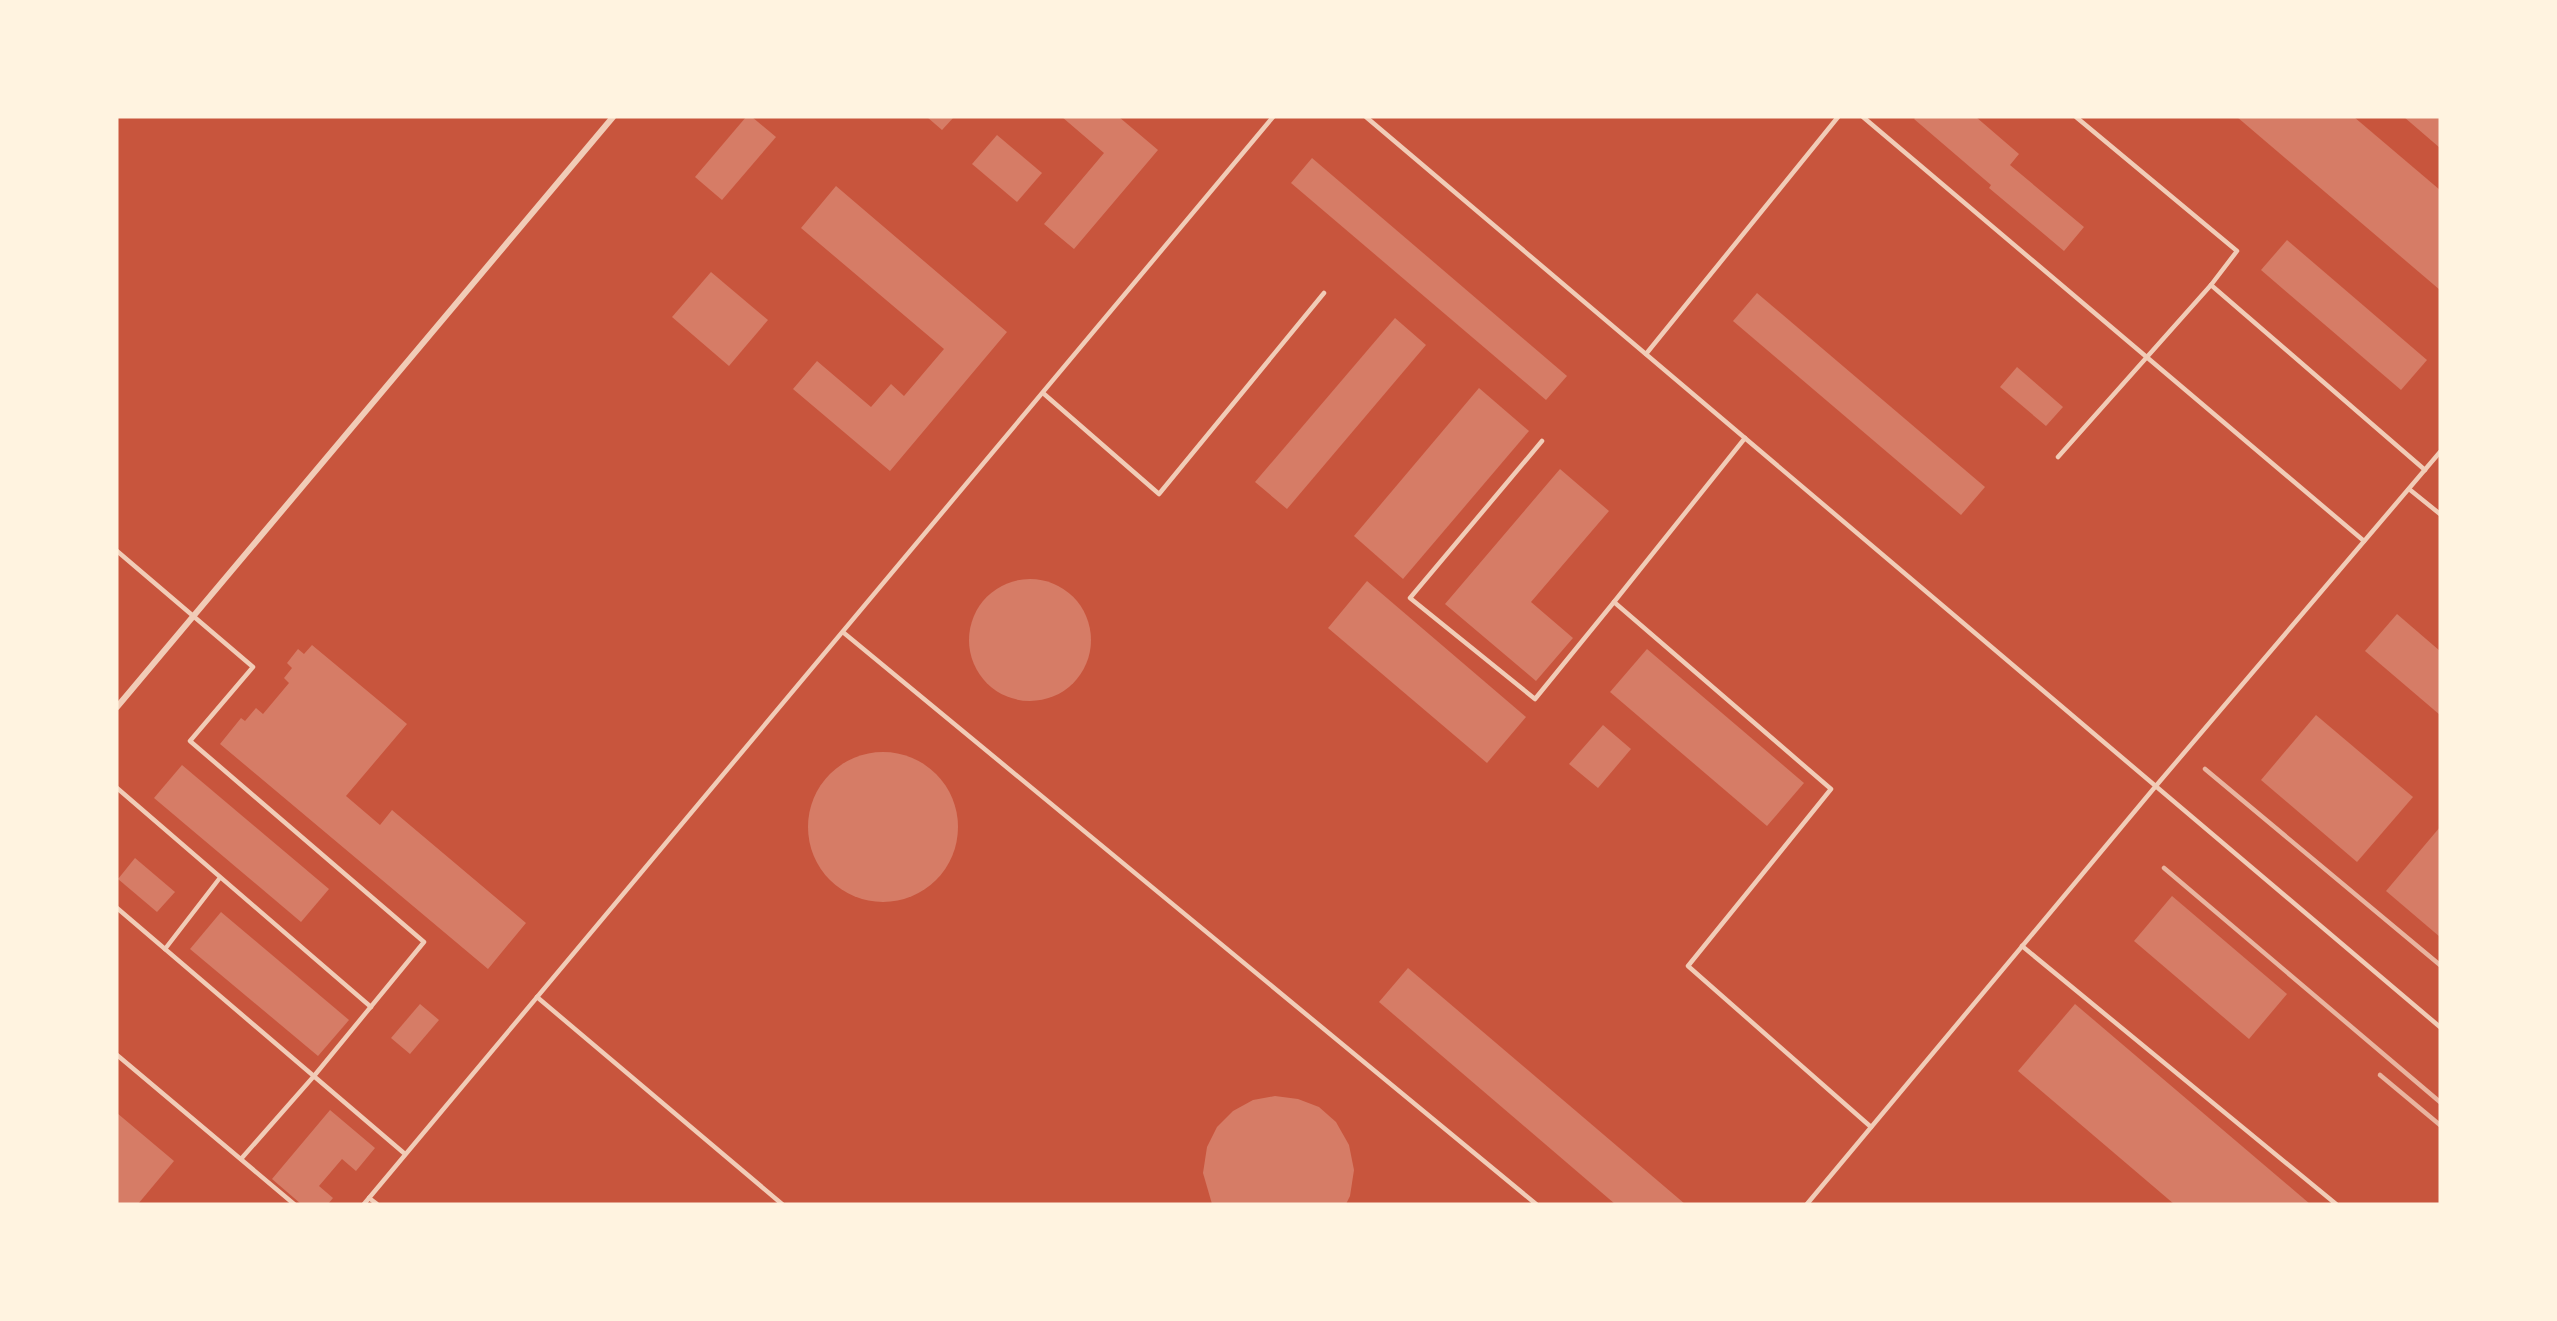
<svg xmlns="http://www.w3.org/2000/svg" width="2557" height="1321" font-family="Helvetica,sans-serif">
	<rect width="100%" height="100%" fill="#c8553d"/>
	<!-- building -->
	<g fill="#d67c66">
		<polygon points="746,117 752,117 776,137 722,200 695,177"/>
		<polygon points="927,117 954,117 942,130"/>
		<polygon points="1062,117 1119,117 1158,150 1074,249 1044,224 1104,153"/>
		<polygon points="1916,117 1976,117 2019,154 2010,165 2084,227 2064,251 1989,188 1991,185 1914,119"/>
		<polygon points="2237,117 2354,117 2440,190 2440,290"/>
		<polygon points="2404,117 2440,117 2440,148"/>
		<polygon points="997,135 1042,173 1017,202 972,164"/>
		<polygon points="1312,158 1567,376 1546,400 1291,183"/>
		<polygon points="836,186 1007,332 890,471 793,389 817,361 871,407 891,384 904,396 944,349 801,228"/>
		<polygon points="2287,240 2427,360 2401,390 2261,270"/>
		<polygon points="711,272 768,320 729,366 672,317"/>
		<polygon points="1757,293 1985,487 1961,515 1733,321"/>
		<polygon points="1395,318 1426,345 1287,509 1255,482"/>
		<polygon points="2017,367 2063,407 2046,426 2000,387"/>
		<polygon points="1479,388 1529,431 1403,579 1354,536"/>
		<polygon points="1560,469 1609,511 1531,602 1573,638 1536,681 1445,604"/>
		<circle cx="1030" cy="640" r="61"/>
		<polygon points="1367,581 1526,717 1487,763 1328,628"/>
		<polygon points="2397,614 2440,651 2440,715 2365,651"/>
		<polygon points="312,645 407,724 346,796 380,825 392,810 526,923 488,969 220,744 241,718 245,721 256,708 263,714 289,683 284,678 292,668 287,663 298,649 304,654"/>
		<polygon points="1647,649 1804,783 1767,826 1610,692"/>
		<polygon points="2316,715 2413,797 2357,862 2261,780"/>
		<polygon points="1603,725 1631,749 1598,788 1569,764"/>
		<circle cx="883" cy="827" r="75"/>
		<polygon points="182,765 329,889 301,922 154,798"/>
		<polygon points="2440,827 2440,937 2386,891"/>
		<polygon points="135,858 175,892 157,912 118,879"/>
		<polygon points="2172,896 2287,994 2249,1039 2134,941"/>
		<polygon points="221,912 349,1020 318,1056 190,949"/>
		<polygon points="1408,968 1685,1204 1615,1204 1379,1002"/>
		<polygon points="420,1004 439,1020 410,1054 391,1038"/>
		<polygon points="2075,1004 2310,1204 2174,1204 2018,1071"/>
		<polygon points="1275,1096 1298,1099 1319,1107 1336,1122 1349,1145 1354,1170 1350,1196 1346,1204 1212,1204 1203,1173 1207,1147 1217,1127 1233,1111 1253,1100"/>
		<polygon points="330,1110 375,1148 356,1171 342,1159 319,1186 333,1198 328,1204 301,1204 272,1179"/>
		<polygon points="117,1113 174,1161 138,1204 117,1204"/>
	</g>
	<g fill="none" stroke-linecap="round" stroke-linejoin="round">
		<!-- service -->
		<g stroke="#f1ccb7" stroke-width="4.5">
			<polyline points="1366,117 2440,1027"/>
			<polyline points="1863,117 2364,541"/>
			<polyline points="2211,285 2425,470"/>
			<polyline points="1646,354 1838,117"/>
			<polyline points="1043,393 1159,494 1324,293"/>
			<polyline points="1745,438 1614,602 1831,789 1688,966 1871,1127"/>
			<polyline points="1542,441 1410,598 1535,699 1614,602"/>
			<polyline points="2058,457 2211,285 2237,251 2076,117"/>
			<polyline points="2409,489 2440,514"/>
			<polyline points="117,551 253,667 190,741 424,942 314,1076 241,1159"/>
			<polyline points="844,633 1536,1204"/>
			<polyline points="117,788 371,1007"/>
			<polyline points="117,908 405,1154"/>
			<polyline points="2022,946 2336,1204"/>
			<polyline points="165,949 219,879"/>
			<polyline points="537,997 782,1204"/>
			<polyline points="117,1055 294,1204"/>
			<polyline points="369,1198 377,1204"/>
			<polyline points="364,1204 1273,117"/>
			<polyline points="1807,1204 2155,787 2440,452"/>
		</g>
		<!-- minor -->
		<polyline stroke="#f1ccb7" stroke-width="6" points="117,707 613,117"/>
		<!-- rail -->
		<g stroke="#e9b49f" stroke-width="4.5">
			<polyline points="2205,769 2440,965"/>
			<polyline points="2164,868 2440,1102"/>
			<polyline points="2380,1075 2440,1125"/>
		</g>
	</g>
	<!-- border -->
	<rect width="2557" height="1321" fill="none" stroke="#fff3e0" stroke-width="237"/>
</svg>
